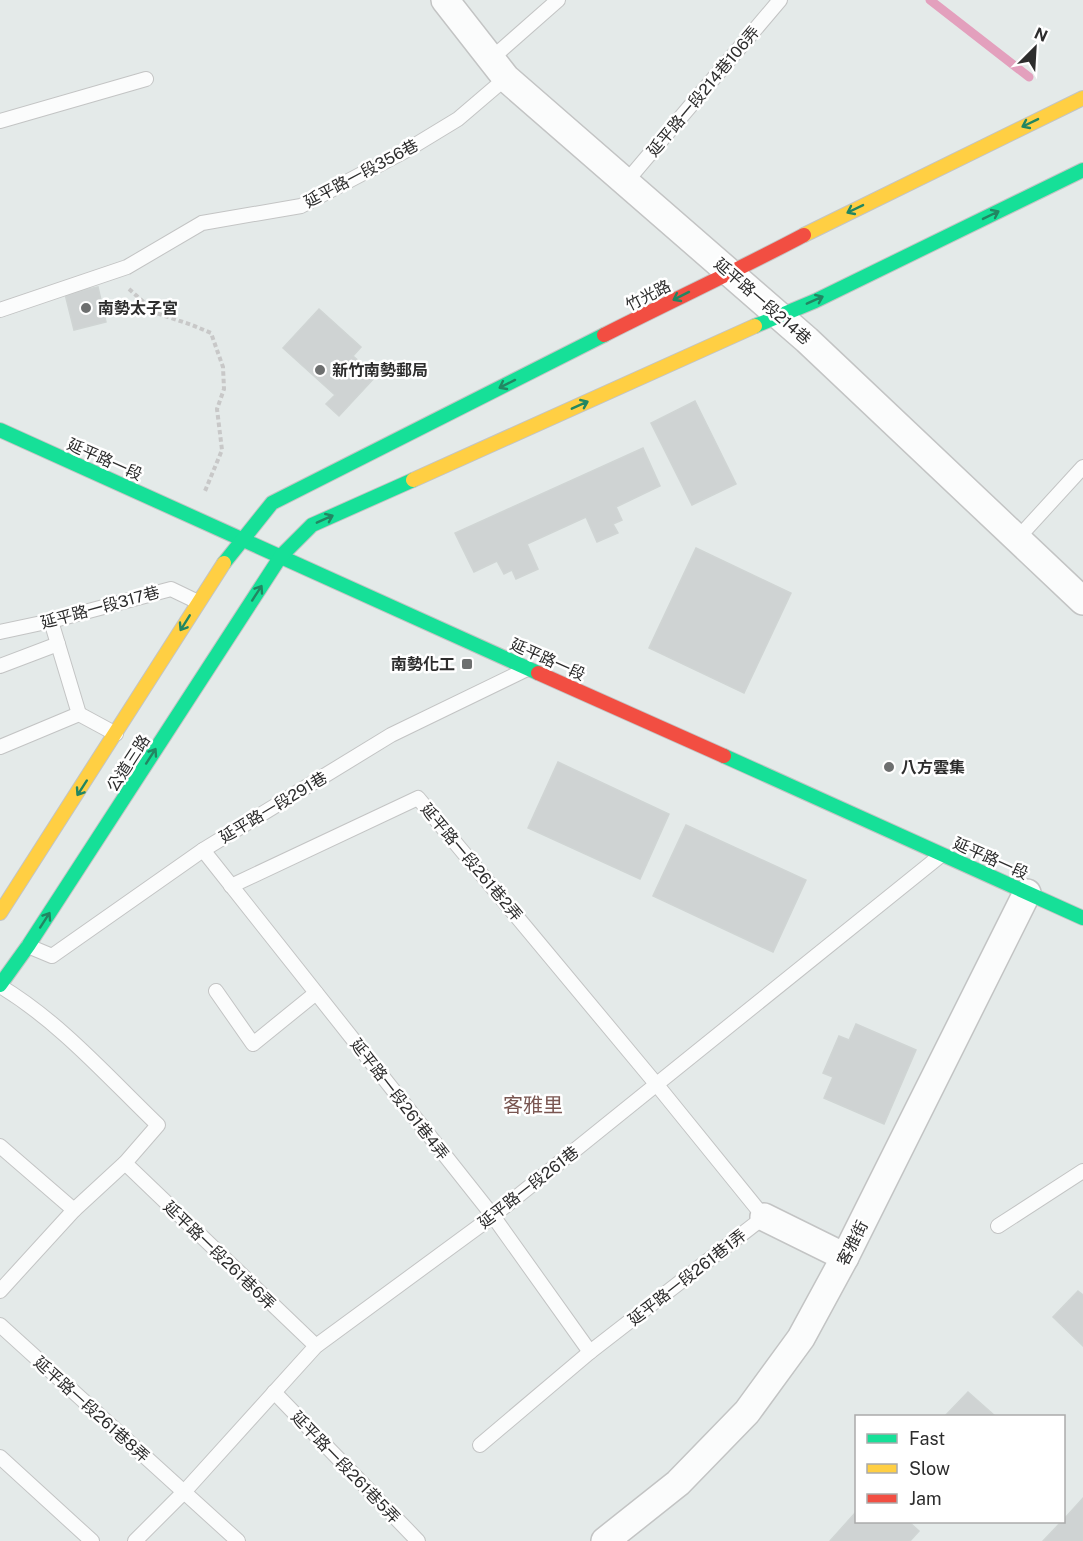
<svg xmlns="http://www.w3.org/2000/svg" width="1083" height="1541" font-family="'Public Sans','Noto Sans TC',sans-serif">
	<rect width="100%" height="100%" fill="#e4eae9"/>
	<g fill="none" stroke-linecap="round" stroke-linejoin="round">
		<!-- stream -->
		<polyline stroke="#e3a0bd" stroke-width="9" points="930,0 1029,77"/>
	</g>
	<!-- building -->
	<g fill="#cfd3d3" stroke="#d0d5d4" stroke-width="1.5">
		<polygon points="98,287 106,322 74,330 65,294"/>
		<polygon points="319,309 361,347 353,356 376,376 339,416 326,404 335,395 283,348"/>
		<polygon points="695,401 736,484 692,505 651,423"/>
		<polygon points="643,448 660,486 616,507 622,520 613,524 618,533 597,542 586,517 527,544 538,569 516,579 512,570 504,574 497,561 474,572 455,533"/>
		<polygon points="696,548 791,593 744,693 649,648"/>
		<polygon points="558,762 669,814 640,879 528,828"/>
		<polygon points="686,825 806,880 773,952 653,896"/>
		<polygon points="856,1024 916,1050 884,1124 824,1098 833,1077 823,1073 839,1036 849,1040"/>
		<polygon points="1078,1291 1083,1295 1083,1346 1053,1317"/>
		<polygon points="968,1392 995,1416 945,1416"/>
		<polygon points="1083,1498 1083,1541 1043,1541 1061,1522 1064,1522 1064,1519"/>
		<polygon points="856,1512 856,1522 909,1522 919,1531 910,1541 830,1541"/>
	</g>
	<g fill="none" stroke-linecap="round" stroke-linejoin="round">
		<!-- lane casing -->
		<g stroke="#c3c4c4" stroke-width="16">
			<g id="lane">
				<polyline points="491,59 558,0"/>
				<polyline points="0,121 146,79"/>
				<polyline points="626,182 780,0"/>
				<polyline points="0,310 127,267 202,223 301,206 407,150 458,119 506,78"/>
				<polyline points="1017,539 1083,467"/>
				<polyline points="0,632 51,621 171,589 198,602"/>
				<polyline points="0,666 58,644"/>
				<polyline points="79,714 116,734"/>
				<polyline points="0,747 79,714 51,621"/>
				<polyline points="203,850 493,1216 590,1352"/>
				<polyline points="231,886 418,798 657,1085 764,1217 590,1352 480,1445"/>
				<polyline points="28,946 52,956 203,850 391,735 525,670"/>
				<path d="M0,986C60,1022 108,1077 158,1125L125,1163L74,1210L0,1146"/>
				<polyline points="216,991 253,1044 316,993"/>
				<polyline points="125,1163 316,1346"/>
				<polyline points="998,1226 1083,1171"/>
				<polyline points="0,1291 74,1210"/>
				<polyline points="0,1325 238,1541"/>
				<polyline points="274,1392 418,1541"/>
				<polyline points="0,1457 92,1541"/>
				<polyline points="135,1541 184,1492 316,1346 493,1216 940,856"/>
			</g>
		</g>
		<!-- street casing -->
		<g stroke="#c3c4c4" stroke-width="30">
			<g id="street">
				<polyline points="445,0 506,78 807,340 1083,601"/>
				<polyline points="764,1217 845,1257"/>
				<polyline points="605,1541 678,1483 747,1412 801,1338 845,1257 1027,893"/>
			</g>
		</g>
		<!-- fast casing -->
		<g stroke="#c3c4c4" stroke-width="16">
			<g id="fast">
				<polyline points="755,326 815,301 1083,170"/>
				<polyline points="0,430 538,673"/>
				<polyline points="224,563 272,503 604,335"/>
				<polyline points="724,756 1083,918"/>
				<polyline points="0,985 28,946 281,556 312,525 413,480"/>
			</g>
		</g>
		<!-- slow casing -->
		<g stroke="#c3c4c4" stroke-width="16">
			<g id="slow">
				<polyline points="804,235 1083,98"/>
				<polyline points="413,480 755,326"/>
				<polyline points="0,913 224,563"/>
			</g>
		</g>
		<!-- jam casing -->
		<g stroke="#c3c4c4" stroke-width="16">
			<g id="jam">
				<path d="M604,335C671,301 738,270 804,235"/>
				<polyline points="538,673 724,756"/>
			</g>
		</g>
		<!-- path -->
		<polyline stroke="#c8c8c8" stroke-width="4" stroke-dasharray="4.5 3" stroke-linecap="butt" points="129,289 156,313 192,325 211,333 223,367 224,389 217,409 222,450 205,491"/>
		<!-- lane -->
		<use href="#lane" stroke="#fbfcfc" stroke-width="14"/>
		<!-- street -->
		<use href="#street" stroke="#fbfcfc" stroke-width="27"/>
		<!-- fast -->
		<use href="#fast" stroke="#16e098" stroke-width="14"/>
		<!-- slow -->
		<use href="#slow" stroke="#ffcf43" stroke-width="14"/>
		<!-- jam -->
		<use href="#jam" stroke="#f24e42" stroke-width="14"/>
	</g>
	<!-- one-way arrows -->
	<defs><path id="oneway-shaft" d="M-6 0H5M1.5-3L5.5 0L1.5 3" fill="none" stroke-width="1.6" stroke-linecap="round" stroke-linejoin="round" transform="scale(1.5)"/></defs>
	<g stroke="#228662">
		<use href="#oneway-shaft" transform="translate(1030 123) rotate(154)"/>
		<use href="#oneway-shaft" transform="translate(855 209) rotate(154)"/>
		<use href="#oneway-shaft" transform="translate(991 215) rotate(-26)"/>
		<use href="#oneway-shaft" transform="translate(681 296) rotate(153)"/>
		<use href="#oneway-shaft" transform="translate(815 300) rotate(-24)"/>
		<use href="#oneway-shaft" transform="translate(507 384) rotate(153)"/>
		<use href="#oneway-shaft" transform="translate(580 405) rotate(-24)"/>
		<use href="#oneway-shaft" transform="translate(325 519) rotate(-24)"/>
		<use href="#oneway-shaft" transform="translate(257 593) rotate(-57)"/>
		<use href="#oneway-shaft" transform="translate(185 623) rotate(122)"/>
		<use href="#oneway-shaft" transform="translate(151 756) rotate(-57)"/>
		<use href="#oneway-shaft" transform="translate(82 788) rotate(123)"/>
		<use href="#oneway-shaft" transform="translate(45 920) rotate(-57)"/>
	</g>
	<!-- markers -->
	<g fill="#6d6f6f" stroke="#fff" stroke-width="2">
		<circle cx="86" cy="308" r="6"/>
		<circle cx="320" cy="370" r="6"/>
		<rect x="461" y="658" width="12" height="12" rx="3"/>
		<circle cx="889" cy="767" r="6"/>
	</g>
	<g text-anchor="middle" stroke-width="5" stroke-linejoin="round" paint-order="stroke">
		<!-- street labels -->
		<g font-size="16" fill="#2d2d2d" stroke="#fff">
			<text transform="translate(703 91) rotate(-50)" y="6">延平路一段214巷106弄</text>
			<text transform="translate(361 173) rotate(-28)" y="6">延平路一段356巷</text>
			<text transform="translate(648 295) rotate(-27)" y="6">竹光路</text>
			<text transform="translate(763 301) rotate(41)" y="6">延平路一段214巷</text>
			<text transform="translate(105 459) rotate(24)" y="6">延平路一段</text>
			<text transform="translate(100 607) rotate(-15)" y="6">延平路一段317巷</text>
			<text transform="translate(548 659) rotate(24)" y="6">延平路一段</text>
			<text transform="translate(128 763) rotate(-57)" y="6">公道三路</text>
			<text transform="translate(273 807) rotate(-31)" y="6">延平路一段291巷</text>
			<text transform="translate(991 858) rotate(24)" y="6">延平路一段</text>
			<text transform="translate(472 862) rotate(50)" y="6">延平路一段261巷2弄</text>
			<text transform="translate(400 1099) rotate(52)" y="6">延平路一段261巷4弄</text>
			<text transform="translate(528 1187) rotate(-38)" y="6">延平路一段261巷</text>
			<text transform="translate(852 1243) rotate(-63)" y="6">客雅街</text>
			<text transform="translate(220 1255) rotate(44)" y="6">延平路一段261巷6弄</text>
			<text transform="translate(687 1277) rotate(-38)" y="6">延平路一段261巷1弄</text>
			<text transform="translate(92 1409) rotate(42)" y="6">延平路一段261巷8弄</text>
			<text transform="translate(346 1467) rotate(46)" y="6">延平路一段261巷5弄</text>
		</g>
		<!-- poi labels -->
		<g font-size="16" font-weight="bold" fill="#2d2d2d" stroke="#fff" text-anchor="start">
			<text x="98" y="314">南勢太子宮</text>
			<text x="332" y="376">新竹南勢郵局</text>
			<text x="455" y="670" text-anchor="end">南勢化工</text>
			<text x="901" y="773">八方雲集</text>
		</g>
		<!-- quarter labels -->
		<g font-size="20" fill="#795651" stroke="#fff">
			<text x="533" y="1112">客雅里</text>
		</g>
	</g>
	<!-- legend -->
	<rect x="855" y="1415" width="210" height="108" fill="#ffffff" stroke="#ababab" stroke-width="1.5"/>
	<rect x="867" y="1434" width="30" height="9" fill="#16e098" stroke="#ababab" stroke-width="1.5"/>
	<text x="909" y="1445" font-size="18" fill="#2d2d2d">Fast</text>
	<rect x="867" y="1464" width="30" height="9" fill="#ffcf43" stroke="#ababab" stroke-width="1.5"/>
	<text x="909" y="1475" font-size="18" fill="#2d2d2d">Slow</text>
	<rect x="867" y="1494" width="30" height="9" fill="#f24e42" stroke="#ababab" stroke-width="1.5"/>
	<text x="909" y="1505" font-size="18" fill="#2d2d2d">Jam</text>
	<!-- north arrow -->
	<g transform="translate(1035 48) rotate(24)" stroke="#ffffff" stroke-width="4.5" paint-order="stroke">
	<path d="M0-4.5L10 22L0 15L-10 22Z" fill="#2d2d2d"/>
	<text y="-9" font-size="16" font-weight="bold" text-anchor="middle" fill="#2d2d2d">N</text>
	</g>
</svg>
